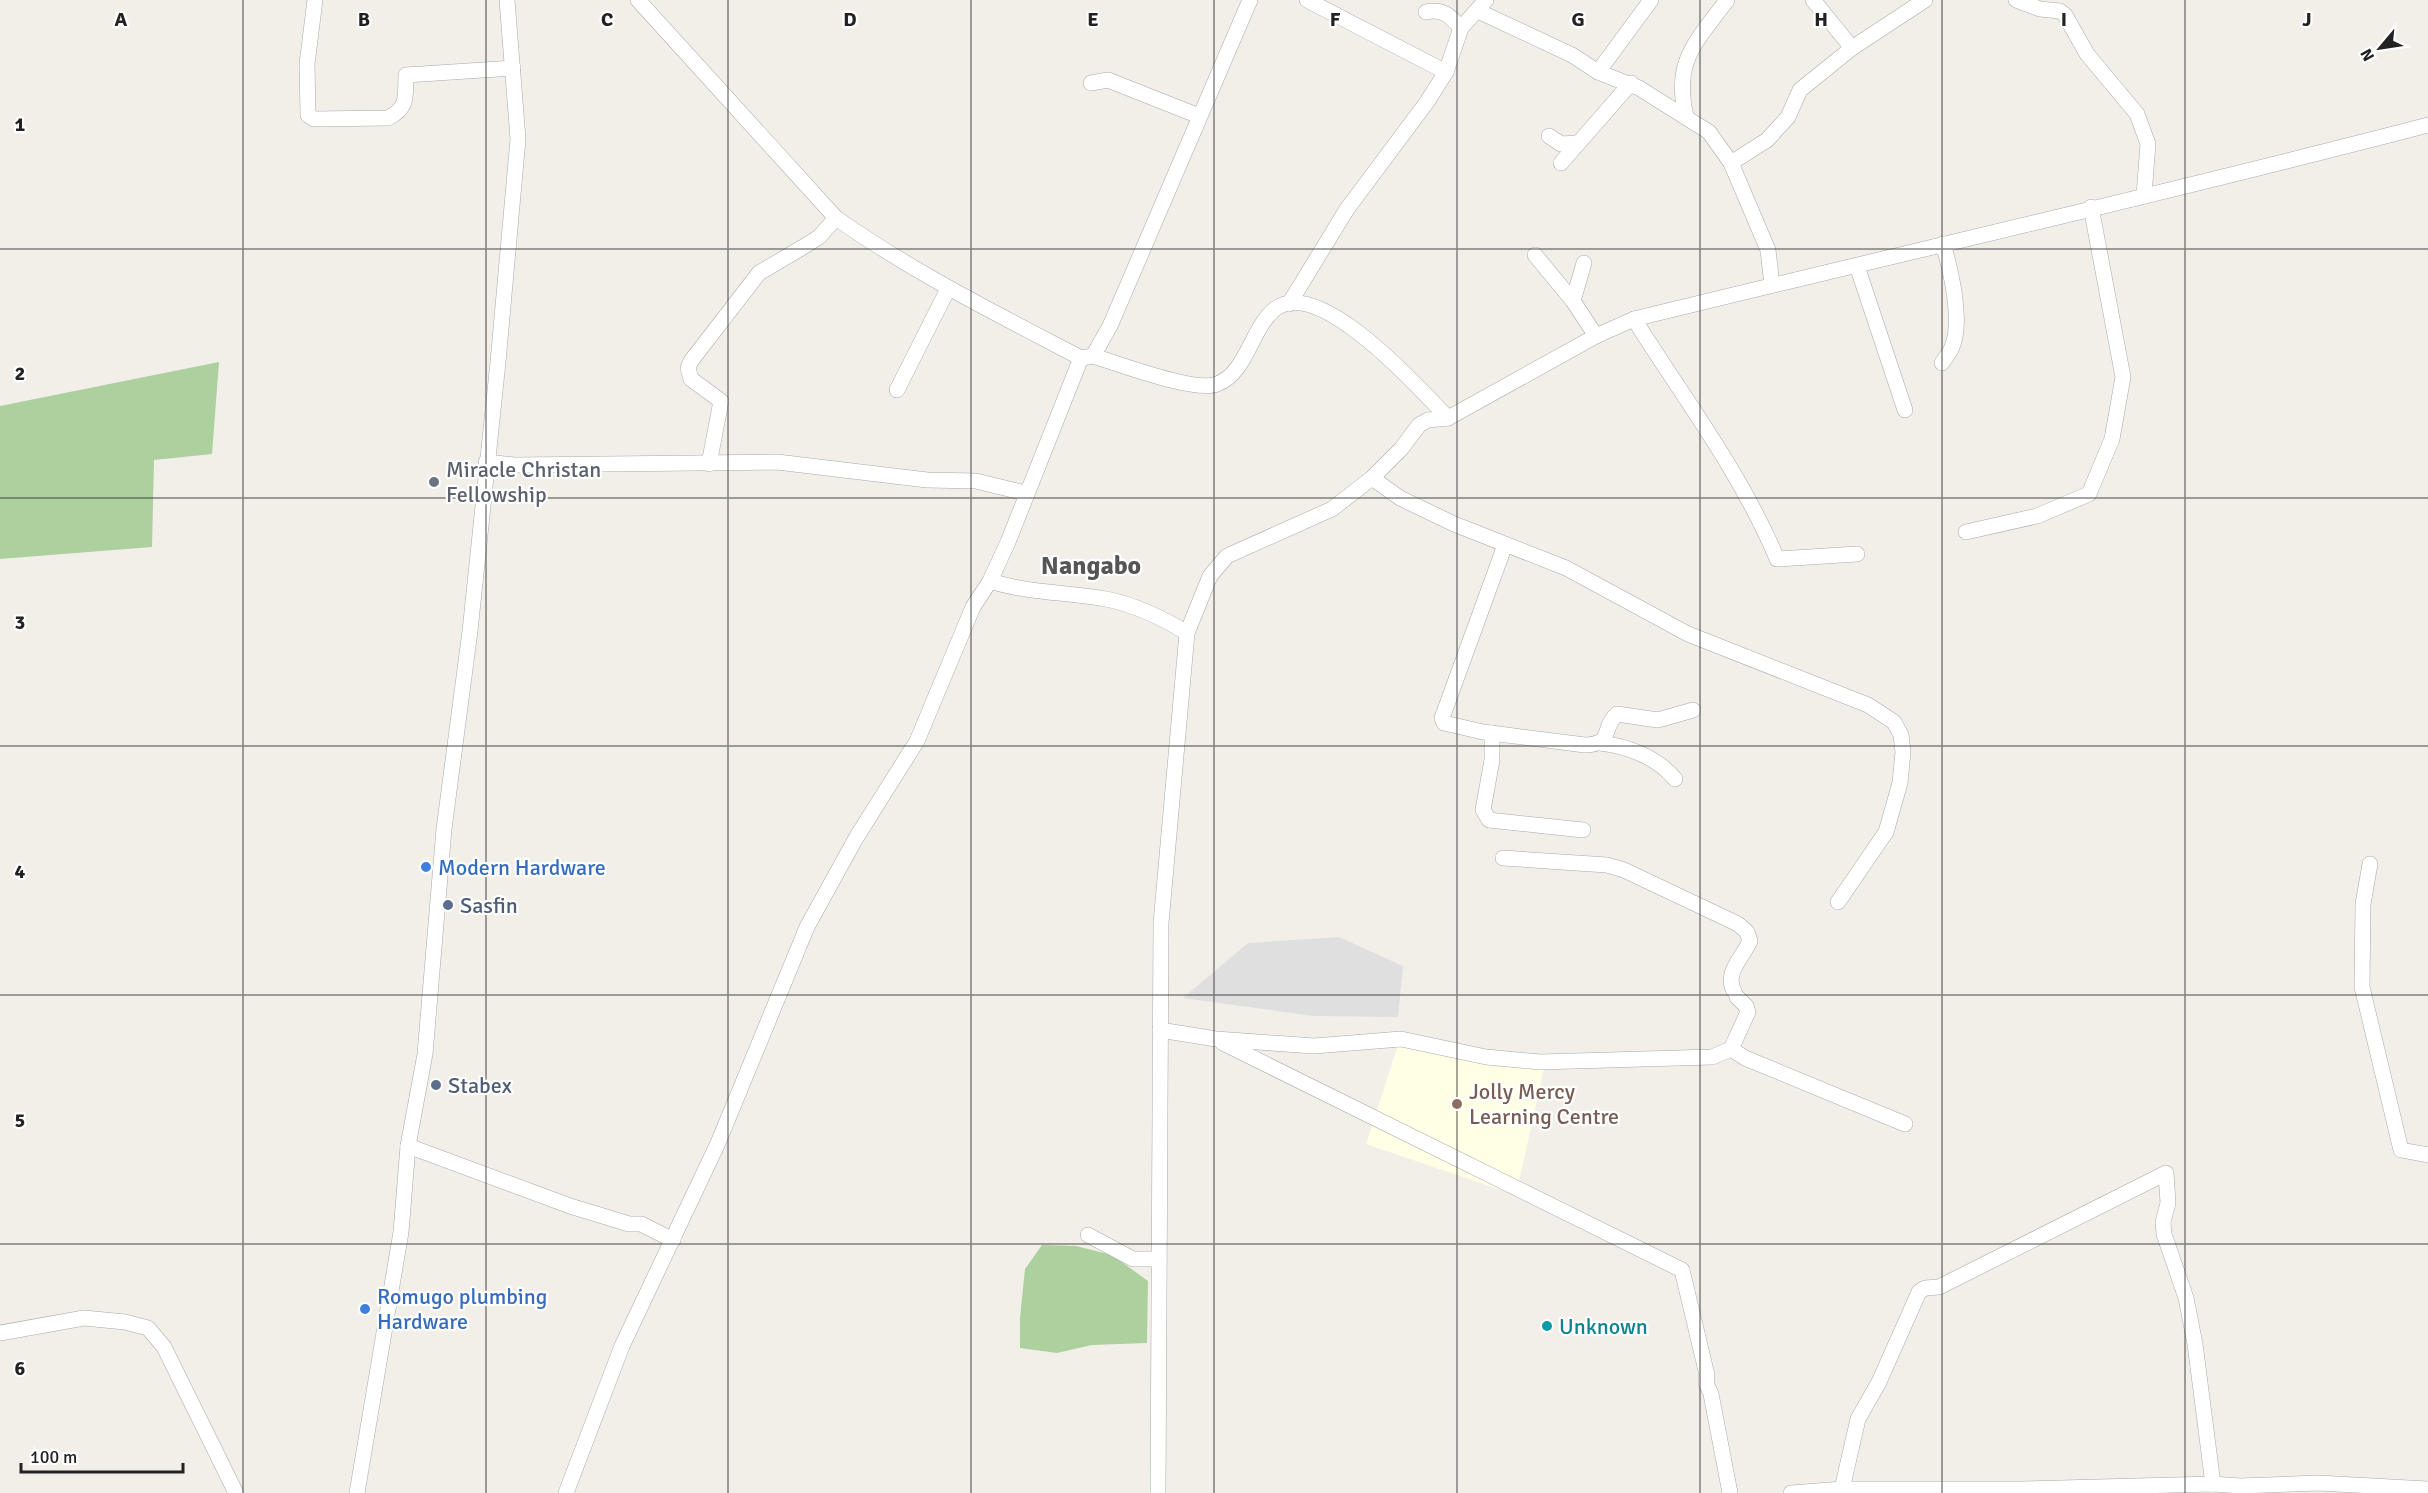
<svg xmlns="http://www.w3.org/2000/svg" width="2428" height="1493" font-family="Signika,sans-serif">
	<rect width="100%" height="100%" fill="#f2efe9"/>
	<!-- residential -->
	<polygon fill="#e0dfdf" points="1339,937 1403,966 1398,1017 1314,1016 1183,998 1248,943"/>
	<!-- education -->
	<polygon fill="#ffffe5" points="1399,1042 1545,1064 1516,1195 1366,1144"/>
	<!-- forest -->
	<g fill="#add19e">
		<polygon points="219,362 212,454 154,460 152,547 0,559 0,406"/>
		<polygon points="1042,1245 1076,1246 1112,1255 1148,1281 1147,1343 1092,1345 1057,1353 1020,1348 1020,1318 1025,1269"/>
	</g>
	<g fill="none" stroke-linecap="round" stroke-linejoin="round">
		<!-- minor casing -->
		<g stroke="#a9a9a9" stroke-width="16">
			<g id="minor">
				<path d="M315,0L307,64L308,115L314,119L388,118C409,107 405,97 406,75L513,68"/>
				<path d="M638,0L836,218C913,272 997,314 1081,358L1093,356C1117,363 1195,393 1217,384C1247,373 1251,328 1275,309C1319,275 1420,389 1448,418L1596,336L1634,319C1899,254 2164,194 2428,125"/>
				<polyline points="1307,0 1446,72"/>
				<polyline points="1813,0 1852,48"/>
				<polyline points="2016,0 2040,9 2060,11 2065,15 2087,54 2137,114 2148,144 2144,195"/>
				<polyline points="1478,11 1572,55 1598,72 1639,88 1709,132 1731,163 1768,250 1772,285"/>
				<path d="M1426,12C1443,8 1450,16 1461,28"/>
				<polyline points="1598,72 1651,0"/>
				<polyline points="1091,83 1108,80 1199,116"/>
				<path d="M1686,116C1673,61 1696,42 1727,0"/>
				<polyline points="1549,136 1561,144 1577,143"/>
				<polyline points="1561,163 1631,83"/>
				<polyline points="1731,163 1767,140 1788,117 1800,90 1852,48 1925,0"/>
				<polyline points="1535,255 1573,301 1596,336"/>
				<polyline points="1857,266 1905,410"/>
				<polyline points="1573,301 1584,263"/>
				<polyline points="1289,304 1347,209 1427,102 1446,72 1461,28 1486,0"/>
				<path d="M1634,319C1683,397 1742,474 1777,559L1857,554"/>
				<polyline points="1093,356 1110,326 1250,0"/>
				<path d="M1942,363C1945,358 1950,353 1952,347C1963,321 1951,271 1943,244"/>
				<polyline points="897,390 948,289"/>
				<polyline points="486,462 515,465 777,462 927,480 976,481 1025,493"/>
				<polyline points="709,464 721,401 691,379 688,368 691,361 759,273 803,247 819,237 836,218"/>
				<polyline points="1372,478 1400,498 1454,524 1566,568 1688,634 1868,705 1894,722 1901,735 1903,752 1900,783 1886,832 1838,902"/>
				<polyline points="1966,532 2037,516 2089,494 2112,439 2123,377 2091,207"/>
				<path d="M1505,545L1442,718L1444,723L1483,732L1585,745C1614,744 1601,728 1617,714L1658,720L1693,710"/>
				<path d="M990,581C1028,593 1067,592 1106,599C1136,605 1161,617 1187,633"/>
				<polyline points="1492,733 1492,760 1483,810 1489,820 1583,830"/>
				<path d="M1600,743C1627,746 1657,757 1675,779"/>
				<path d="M1503,858L1607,865L1624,870L1738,924L1747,932L1750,941C1743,957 1724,973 1734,991"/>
				<polyline points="2370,864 2363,904 2362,987 2401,1150 2428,1155"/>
				<polyline points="1160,1030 1216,1039 1314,1046 1401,1039 1486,1057 1540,1062 1712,1057 1731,1049 1745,1058 1905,1124"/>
				<polyline points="1223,1043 1682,1270 1707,1375 1706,1383 1711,1394 1730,1493"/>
				<polyline points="1731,1049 1748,1012 1746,1006 1737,997"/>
				<polyline points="408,1146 570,1206 629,1224 641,1224 673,1240"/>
				<polyline points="1088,1235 1133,1259 1158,1259"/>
				<polyline points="0,1333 84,1318 125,1322 148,1328 164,1347 236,1493"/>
				<polyline points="1842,1489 1858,1419 1879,1382 1919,1292 1925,1288 1939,1287 2166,1173 2168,1203 2163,1222 2164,1234 2186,1298 2195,1344 2213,1484"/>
				<polyline points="357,1493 401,1232 408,1146 425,1054 444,829 470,631 498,362 518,139 507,0"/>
				<polyline points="566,1493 622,1346 718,1143 807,927 856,838 917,741 973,607 990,581 1008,542 1081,358"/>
				<polyline points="1158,1493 1161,923 1187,633 1210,576 1227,556 1332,509 1372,478 1401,449 1419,425 1428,420 1448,418"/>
				<polyline points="1791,1493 1842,1489 2020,1489 2213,1484 2240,1486 2318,1483 2428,1489"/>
			</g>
		</g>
		<!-- minor -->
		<use href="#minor" stroke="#fff" stroke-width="15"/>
	</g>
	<!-- grid -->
	<path fill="none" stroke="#222" stroke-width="1.5" stroke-opacity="0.55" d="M243,0V1493M486,0V1493M728,0V1493M971,0V1493M1214,0V1493M1457,0V1493M1700,0V1493M1942,0V1493M2185,0V1493M0,249H2428M0,498H2428M0,746H2428M0,995H2428M0,1244H2428"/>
	<!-- markers -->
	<circle fill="#6b7280" stroke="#fff" stroke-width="2" cx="434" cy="482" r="6"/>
	<g fill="#3f7fe0" stroke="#fff" stroke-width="2">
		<circle cx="426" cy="867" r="6"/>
		<circle cx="365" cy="1309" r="6"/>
	</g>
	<g fill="#5c6f8a" stroke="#fff" stroke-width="2">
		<circle cx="448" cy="905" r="6"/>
		<circle cx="436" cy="1085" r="6"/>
	</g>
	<circle fill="#8d6e63" stroke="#fff" stroke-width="2" cx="1457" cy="1104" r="6"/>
	<circle fill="#0f9aa8" stroke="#fff" stroke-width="2" cx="1547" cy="1326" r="6"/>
	<g text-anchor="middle" stroke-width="4.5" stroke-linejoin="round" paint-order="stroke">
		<!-- worship labels -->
		<g font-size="22" fill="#5b616d" stroke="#fff" text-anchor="start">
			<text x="446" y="477">Miracle Christan<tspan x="446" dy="25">Fellowship</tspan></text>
		</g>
		<!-- shop labels -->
		<g font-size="22" fill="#366cbe" stroke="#fff" text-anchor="start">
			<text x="438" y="875">Modern Hardware</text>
			<text x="377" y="1304">Romugo plumbing<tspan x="377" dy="25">Hardware</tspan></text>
		</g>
		<!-- service labels -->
		<g font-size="22" fill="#4e5e75" stroke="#fff" text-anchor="start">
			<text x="460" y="913">Sasfin</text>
			<text x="448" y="1093">Stabex</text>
		</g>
		<!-- education labels -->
		<g font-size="22" fill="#785e54" stroke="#fff" text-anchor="start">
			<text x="1469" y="1099">Jolly Mercy<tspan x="1469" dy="25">Learning Centre</tspan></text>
		</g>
		<!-- culture labels -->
		<g font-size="22" fill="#0d838f" stroke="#fff" text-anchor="start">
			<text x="1559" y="1334">Unknown</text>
		</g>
		<!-- quarter labels -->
		<g font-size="26" font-weight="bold" fill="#555" stroke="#fff">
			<text x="1091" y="574">Nangabo</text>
		</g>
	</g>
	<g font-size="20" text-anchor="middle" font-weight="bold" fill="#222" stroke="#fff" stroke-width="4.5" stroke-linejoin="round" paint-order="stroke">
		<text x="121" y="26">A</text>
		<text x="364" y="26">B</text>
		<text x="607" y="26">C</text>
		<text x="850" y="26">D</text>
		<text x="1093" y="26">E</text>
		<text x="1335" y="26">F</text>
		<text x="1578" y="26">G</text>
		<text x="1821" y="26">H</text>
		<text x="2064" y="26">I</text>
		<text x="2307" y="26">J</text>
		<text x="20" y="131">1</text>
		<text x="20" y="380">2</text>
		<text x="20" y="629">3</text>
		<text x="20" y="878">4</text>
		<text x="20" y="1127">5</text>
		<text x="20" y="1375">6</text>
	</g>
	<!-- north arrow -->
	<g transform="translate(2380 48) rotate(241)" stroke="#ffffff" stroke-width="4.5" paint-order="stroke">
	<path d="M0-4.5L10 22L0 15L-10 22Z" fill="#222222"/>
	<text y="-9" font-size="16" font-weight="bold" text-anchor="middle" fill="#222222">N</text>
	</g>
	<!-- scale -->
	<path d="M21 1463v9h162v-9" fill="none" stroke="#222222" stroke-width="3"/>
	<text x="30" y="1463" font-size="18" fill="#222222" stroke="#ffffff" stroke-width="4.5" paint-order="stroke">100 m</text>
</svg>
